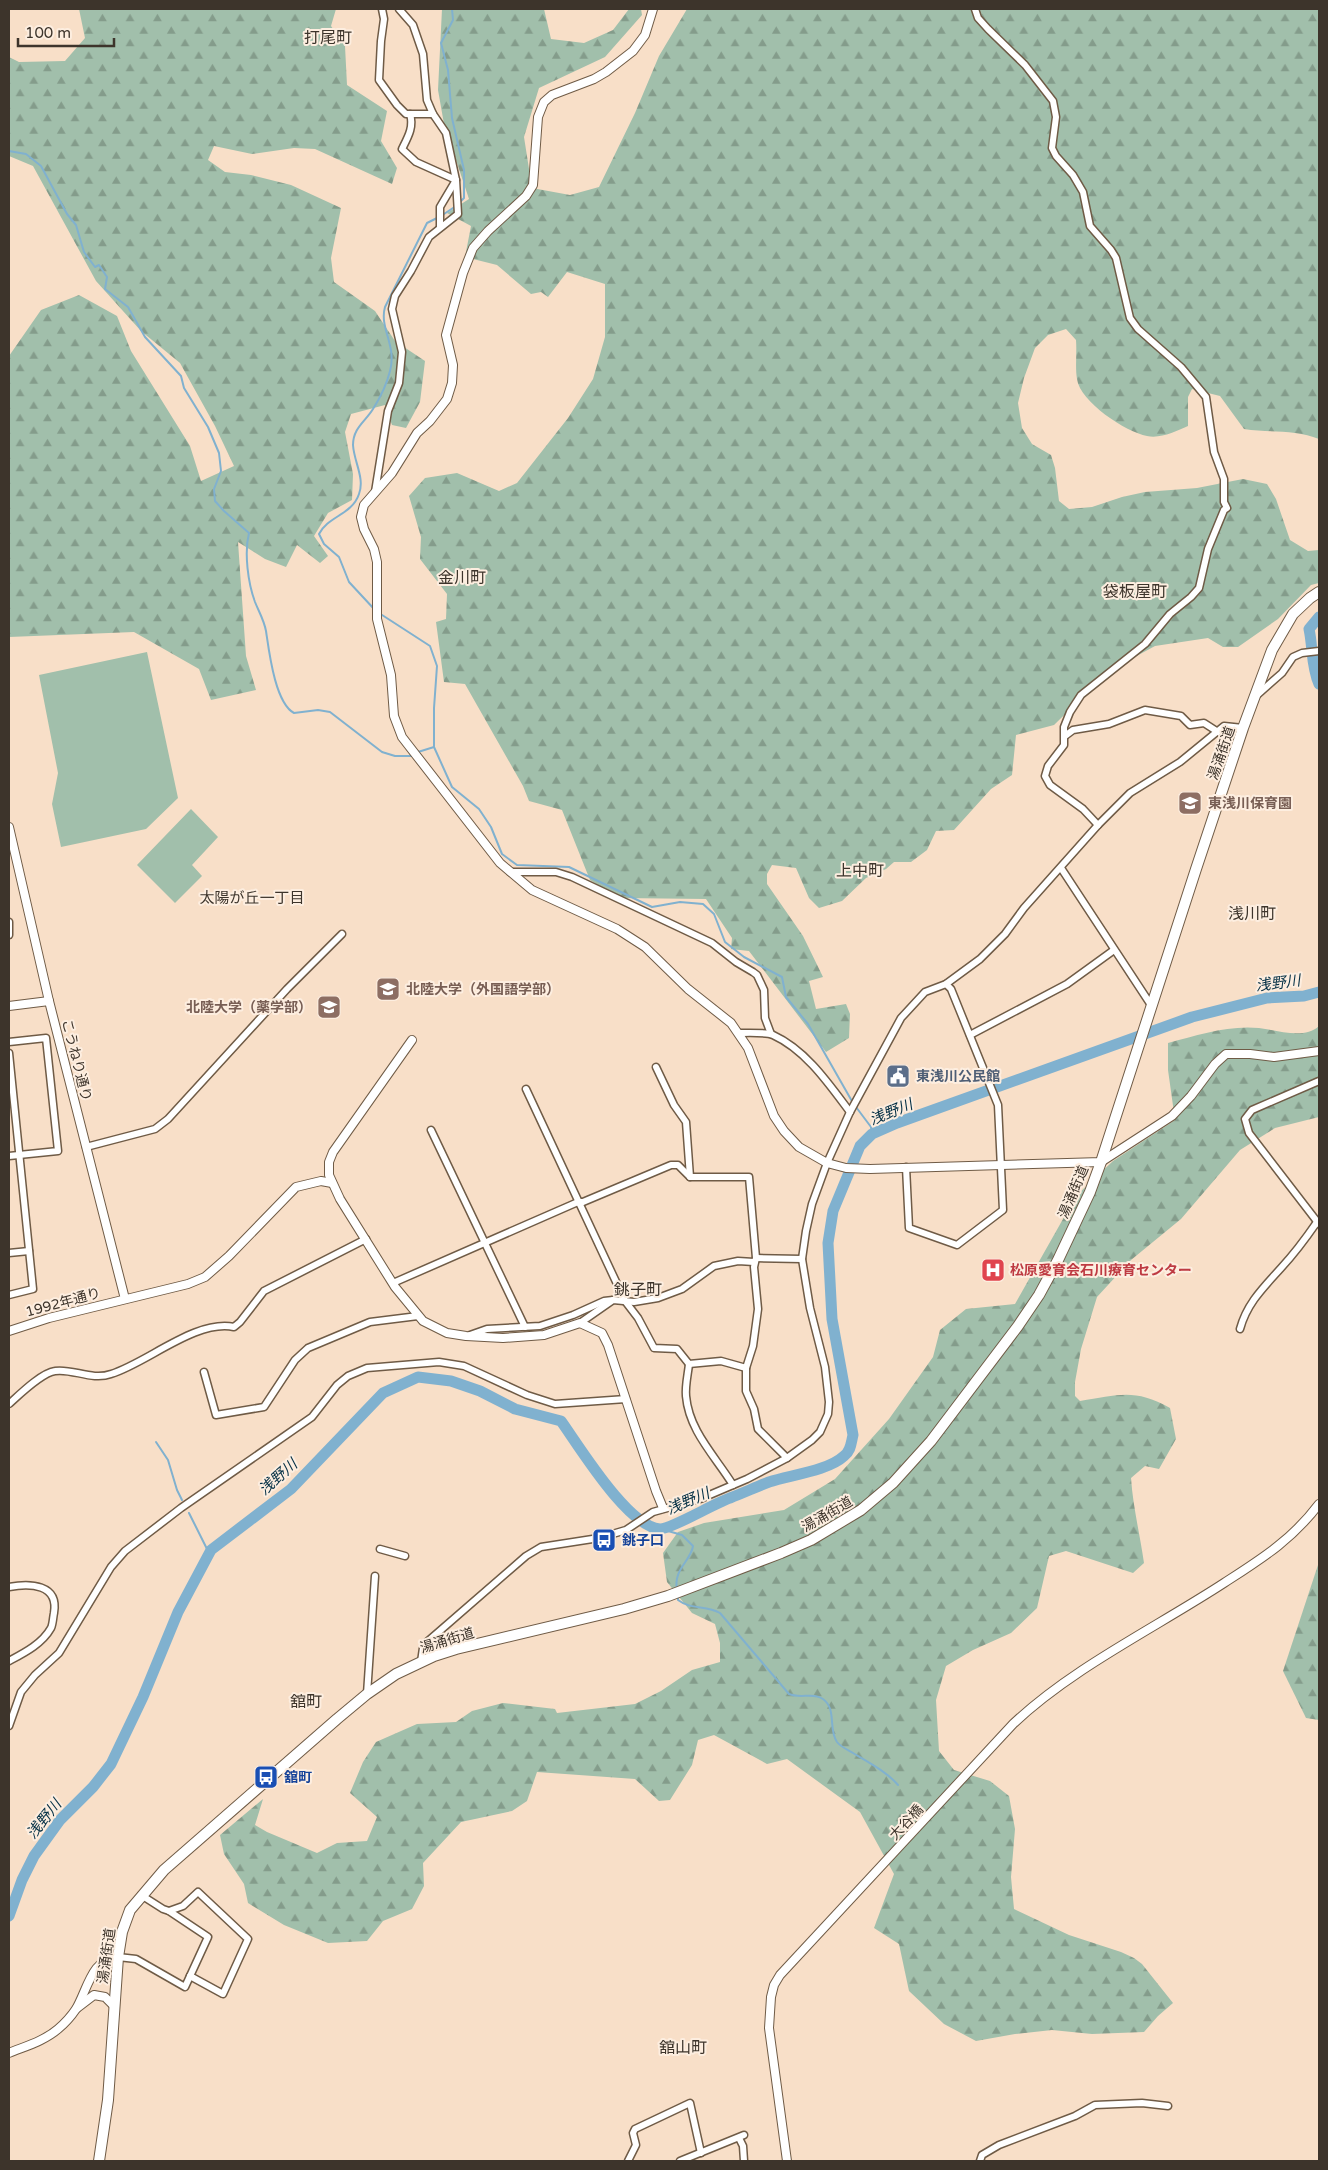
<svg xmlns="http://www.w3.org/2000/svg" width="1328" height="2170" font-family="'Varela Round','Noto Sans JP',sans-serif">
	<defs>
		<pattern id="forest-firs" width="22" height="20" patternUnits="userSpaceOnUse" patternTransform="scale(1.25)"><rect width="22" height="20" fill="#a1bfab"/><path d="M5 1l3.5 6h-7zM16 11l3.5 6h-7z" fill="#849c8b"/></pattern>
	</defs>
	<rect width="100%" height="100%" fill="#f8dfc8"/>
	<!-- forest -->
	<g fill="url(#forest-firs)">
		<polygon points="79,9 336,9 331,26 345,46 347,85 387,111 381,141 397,168 392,184 315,149 294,148 252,154 214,146 208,160 225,172 251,175 291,185 341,208 331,258 334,282 375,311 395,341 425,361 420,402 406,428 392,425 385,405 351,414 345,432 353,474 352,500 328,513 314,536 328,556 320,563 297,545 286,567 265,559 238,542 246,656 256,690 211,700 199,669 134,632 9,637 9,356 41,310 79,295 117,316 131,351 190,446 201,481 234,466 215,426 180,363 141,331 96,281 33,166 9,156 9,57 19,62 65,61 85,38"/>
		<path d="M442,9H544L551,39L584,43L613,30L629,9H641L642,15L605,57L539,88L524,137L532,188L570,195L599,187L635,113L659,56L687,9H1319V439C1296,429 1269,433 1244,429L1220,396L1192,389L1188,397V426C1176,431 1161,439 1147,436C1126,432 1080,402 1077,379C1075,367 1077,353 1076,340L1066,329L1048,335L1035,348L1024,378L1018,403L1022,428L1032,444L1051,455L1055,468L1059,501L1069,509L1092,507L1122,497L1145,492L1197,488L1243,479L1267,484L1276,499L1290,540L1308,551L1319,550V583L1311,585L1278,619L1238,647H1223L1208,638L1155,646L1109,671L1054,725L1016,735L1012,775L991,789L954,830L936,831L927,850L911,862H894L886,869L866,878L842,901L819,908L809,898L796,868L772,865L767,874V884L803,936L823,977L809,981L816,1009L846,1004L850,1014L849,1038L826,1052L749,951L731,949L732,938L706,899L620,898L590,880L562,810L529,801L523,786L465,684L444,682L436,622L446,619L447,594L420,559L421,537L409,496L425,478L457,473L499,491L517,483L568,418L593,379L605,337V284L567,272L548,297L541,292L531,294L497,265L465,257L471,226L447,213L469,199L444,124L438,90Z"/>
		<path d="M1319,1026V1117L1275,1128L1240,1150L1181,1219L1131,1260L1097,1297L1081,1349L1075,1382V1396L1080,1401C1118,1395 1135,1388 1170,1408L1176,1439L1159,1469L1145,1466L1131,1478C1133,1507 1140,1535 1144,1563L1133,1573L1066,1551L1049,1556L1037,1608L1011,1633L973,1650L946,1666L936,1700L939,1751L954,1770L990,1781L1009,1796L1015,1829L1011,1877L1014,1909L1069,1935L1121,1952L1134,1958L1142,1964L1173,2003L1158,2016L1144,2032L1092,2034L1052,2030L1015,2034L976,2041L944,2024L909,1991L899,1944L874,1928L894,1874L860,1812L787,1759L767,1764L714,1735L698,1740L692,1765L670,1800L659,1801L635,1779L537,1772L527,1801L512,1811L461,1822L423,1863L424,1886L412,1909L383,1921L367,1941L328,1943L284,1925L248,1903L244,1884L224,1854L220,1835L263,1799L255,1825L267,1832L317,1853L337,1843L367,1841L377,1817L350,1793L363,1762L376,1742L417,1724L456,1722L472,1711L503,1703L555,1709L557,1713L635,1704L661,1691L692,1670L720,1662V1643L715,1624L692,1613L667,1582L663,1553L678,1532L704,1523L784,1510L835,1479L889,1419L933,1357L940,1330L966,1309L1015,1304L1076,1196L1113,1161L1175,1120L1168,1070V1043C1198,1035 1228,1025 1259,1028C1277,1030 1304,1040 1319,1026Z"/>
		<polygon points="1319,1562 1319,1720 1306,1718 1283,1671"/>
	</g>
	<!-- park -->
	<g fill="#a1bfab">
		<polygon points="147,652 178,798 146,829 61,847 52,804 58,773 39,675"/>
		<polygon points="191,809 218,837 192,865 202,876 175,903 137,865"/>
	</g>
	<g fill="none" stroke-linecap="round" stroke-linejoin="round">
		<!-- stream -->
		<g stroke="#80b1cf" stroke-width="2">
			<polyline points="452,9 453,20 441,43 448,70 452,118 464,170 464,198 459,203"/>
			<path d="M9,151L26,154L41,166L67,214L76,225L84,252L95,267L99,265L107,277L105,289L128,307L145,337L181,376L184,388L208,427L219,453L221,471L214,489L215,501L224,511L249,533C244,553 248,583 255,602C259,612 264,620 266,631C269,651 275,703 294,713L318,710L330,712L382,752L395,756H412"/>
			<polyline points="441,216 456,206"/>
			<path d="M375,610L349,582L339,557L324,544L319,534C328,516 352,515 359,494C365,478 354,462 353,445C353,428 365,422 373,409C380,398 387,383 390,371C397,345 379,328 385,307L427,223L437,218"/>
			<polyline points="379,613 430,646 437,666 434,708 434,747 452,787 479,809 491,827 502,854 517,865 569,867 652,907 680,902 703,904 714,914 725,942 744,957 782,977 786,997 808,1024 853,1103"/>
			<polyline points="418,752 434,747"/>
			<polyline points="856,1107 871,1127 872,1134"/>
			<polyline points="156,1442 168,1460 177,1490 182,1500"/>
			<polyline points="189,1513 207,1549 211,1550"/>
			<path d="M661,1529L682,1535L693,1546C691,1561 673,1569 677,1590"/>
			<path d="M678,1597V1600C691,1610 706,1605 720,1613L789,1694C800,1699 814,1692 823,1699C837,1709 828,1730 837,1742C841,1747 848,1750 853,1753C868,1762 887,1772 898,1785"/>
		</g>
		<!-- river -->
		<g stroke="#80b1cf" stroke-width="11">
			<path d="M1319,617L1309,629C1313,647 1311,666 1319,684"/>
			<path d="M9,1916L22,1880L34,1856L60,1820L93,1787L111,1764L143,1697L178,1612L211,1550L291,1489L383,1393L418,1377L451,1381L480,1391L515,1409L561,1421C579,1446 628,1527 660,1529C671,1529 715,1503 730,1498C743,1493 756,1487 769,1482C790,1475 828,1471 844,1456C851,1451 851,1443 853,1435L832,1319L828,1243L833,1211L860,1146L872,1134L897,1123L1192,1017L1267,998L1304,996L1319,992"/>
		</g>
		<!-- minor casing -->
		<g stroke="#6f5b46" stroke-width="9">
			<g id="minor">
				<polyline points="382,9 384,19 381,41 379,80 397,105 406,114 433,114"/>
				<polyline points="975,9 978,18 988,29 1025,65 1053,101 1056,117 1052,148 1056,156 1073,175 1083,192 1090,226 1111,250 1116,258 1130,318 1138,329 1181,367 1206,397 1214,452 1224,479 1224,502 1227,508 1224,510 1208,549 1199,588 1191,597 1170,614 1145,644 1081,695 1070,712 1064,727 1064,745 1048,766 1045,776 1050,785 1083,809 1098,825"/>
				<path d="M410,114C414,127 408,137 402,149L416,162L456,180L440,207V227"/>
				<polyline points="375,492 388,411 399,383 402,352 392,309 395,296 411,271 429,237 458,214 456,180 446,133 433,114 427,100 423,54 413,25 399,9"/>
				<polyline points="1256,696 1282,673 1293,657 1302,653 1319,651"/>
				<polyline points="1065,736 1073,730 1109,724 1145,710 1181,716 1190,725 1204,723 1218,732"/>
				<polyline points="1061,868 1151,1005"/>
				<polyline points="510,872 556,872 572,877 712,943 736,962 753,972 757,975 764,990 765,1018 771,1034"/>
				<polyline points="9,922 9,935"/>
				<path d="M738,1033C746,1033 766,1032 773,1035C806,1050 829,1084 850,1112"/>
				<polyline points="970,1035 1067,984 1114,950"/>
				<polyline points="9,1042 46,1038 58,1151 9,1156"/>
				<polyline points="9,1053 33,1289 9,1295"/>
				<polyline points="656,1067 674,1105 686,1122 690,1177"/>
				<polyline points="1319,1081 1252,1110 1245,1119 1249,1133 1319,1224"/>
				<polyline points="526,1089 625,1301 638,1318 654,1348 677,1349 689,1364 721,1361 746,1368"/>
				<polyline points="431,1130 525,1327"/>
				<polyline points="86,1147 155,1129 168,1119 287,989 342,934"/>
				<polyline points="906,1167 909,1228 957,1245 1003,1210 998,1105 951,989 946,984"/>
				<polyline points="9,1253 29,1251"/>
				<polyline points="756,1258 802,1259"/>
				<polyline points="393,1283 578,1202 583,1202 671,1165 678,1165 690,1177 749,1177 756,1258 754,1267 758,1309 753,1346 746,1368 746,1391 754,1409 758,1429 787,1458"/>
				<polyline points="580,1323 613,1300 634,1302 658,1298 682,1289 714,1266 738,1261 754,1262"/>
				<path d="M1240,1329C1247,1303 1264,1287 1281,1268C1294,1254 1306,1238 1317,1222"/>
				<polyline points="470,1335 487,1329 540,1326 573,1315 604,1301 613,1300"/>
				<path d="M689,1364C688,1374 685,1386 686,1396C689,1431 715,1456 733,1485"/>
				<polyline points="204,1372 216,1415 264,1407 295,1360 308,1348 370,1322 418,1316"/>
				<path d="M9,1404C19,1395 41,1373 55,1371C72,1368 92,1381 111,1374C147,1363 196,1319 234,1327L240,1322L264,1291L366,1239"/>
				<polyline points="380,1549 405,1556"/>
				<path d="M9,1587C30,1583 59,1584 54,1613C53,1617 53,1624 51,1628C42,1644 24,1653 9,1661"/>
				<polyline points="421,1662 423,1648 427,1642 526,1556 541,1547 599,1538 626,1530 653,1512 700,1499 747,1479 787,1458 812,1440 820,1432 828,1414 829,1402 825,1367 810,1308 802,1259 806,1231 812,1204 827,1163 850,1112 901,1018 925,992 946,984 980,959 1005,934 1024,908 1098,825 1130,793 1180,762 1224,726 1243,728"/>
				<polyline points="367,1694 375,1576"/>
				<polyline points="9,1726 21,1692 35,1675 59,1653 111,1567 125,1551 181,1508 312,1417 337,1385 348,1376 367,1368 439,1362 464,1366 527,1395 555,1404 626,1399"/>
				<polyline points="169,1911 183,1906 198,1892 248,1939 223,1994 190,1976"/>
				<polyline points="118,1957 136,1959 185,1987 208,1937 169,1911 163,1909 141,1895"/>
				<polyline points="739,2138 743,2146 744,2161"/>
				<polyline points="628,2161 636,2145 633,2133 635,2129 690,2103 701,2153"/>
				<polyline points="680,2161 744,2135"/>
				<polyline points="980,2161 982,2155 999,2145 1075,2116 1095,2105 1142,2103 1168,2106"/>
			</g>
		</g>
		<!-- tertiary casing -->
		<g stroke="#6f5b46" stroke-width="10">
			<g id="tertiary">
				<polyline points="653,9 645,35 633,51 606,72 594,79 552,95 544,102 538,117 533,185 526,196 488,231 473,248 463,273 446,335 453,365 452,383 447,399 430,421 417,433 392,473 364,505 361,517 364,529 374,549 377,562 377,619 391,675 394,716 402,737 500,863 532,890 617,929 645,947 688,989 731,1023 748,1048 774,1116 784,1131 799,1147 827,1163 846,1168 870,1169 1101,1162 1172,1116 1191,1096 1215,1064 1226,1054 1250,1054 1274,1057 1319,1051"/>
				<polyline points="9,827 49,1001 125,1299"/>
				<polyline points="9,1006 49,1001"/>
				<polyline points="412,1040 333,1152 329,1162 329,1175 340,1199 395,1287 423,1321 447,1333 466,1336 503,1338 544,1335 580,1323 602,1333 608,1345 656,1491 663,1508"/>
				<polyline points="9,1331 49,1318 188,1284 205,1277 229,1256 296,1187 321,1181 332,1183"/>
				<polyline points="77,2008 94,1995 105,1997 114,2006"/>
				<path d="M9,2053C26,2046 44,2041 58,2029C64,2024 72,2015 76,2009C87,1991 92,1957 118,1957"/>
				<path d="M787,2161L769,2028L771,1997L774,1985L780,1975L1013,1724C1072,1668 1155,1628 1224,1583C1261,1559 1292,1540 1319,1504"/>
			</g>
		</g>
		<!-- primary casing -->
		<g stroke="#6f5b46" stroke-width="12">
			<polyline id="primary" points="99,2161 108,2100 118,1957 122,1932 130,1910 164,1870 337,1719 367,1694 396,1674 434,1656 456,1649 624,1609 668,1596 781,1553 811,1540 861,1510 893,1483 931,1441 1018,1326 1039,1295 1058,1260 1090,1192 1101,1162 1196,869 1243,728 1272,650 1293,614 1310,598 1319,592"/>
		</g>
		<!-- minor -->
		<use href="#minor" stroke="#fff" stroke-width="6"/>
		<!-- tertiary -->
		<use href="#tertiary" stroke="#fff" stroke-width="8"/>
		<!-- primary -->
		<use href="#primary" stroke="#fff" stroke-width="10"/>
	</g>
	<!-- icons -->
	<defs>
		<g id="school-square" transform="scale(1.25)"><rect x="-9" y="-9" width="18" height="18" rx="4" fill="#8d6e63" stroke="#fdeee0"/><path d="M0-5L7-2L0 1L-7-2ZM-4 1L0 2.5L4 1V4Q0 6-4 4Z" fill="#fff"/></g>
		<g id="university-square" transform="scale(1.25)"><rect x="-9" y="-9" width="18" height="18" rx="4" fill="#8d6e63" stroke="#fdeee0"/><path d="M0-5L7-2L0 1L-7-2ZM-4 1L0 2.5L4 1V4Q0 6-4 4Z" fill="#fff"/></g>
		<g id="civic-square" transform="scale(1.25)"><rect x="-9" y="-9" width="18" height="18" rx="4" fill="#5c6f8a" stroke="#fdeee0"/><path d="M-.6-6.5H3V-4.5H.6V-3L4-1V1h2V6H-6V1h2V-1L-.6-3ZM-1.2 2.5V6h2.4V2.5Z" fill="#fff"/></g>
		<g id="hospital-square" transform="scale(1.25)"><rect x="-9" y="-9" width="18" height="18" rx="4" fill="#e0444e" stroke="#fdeee0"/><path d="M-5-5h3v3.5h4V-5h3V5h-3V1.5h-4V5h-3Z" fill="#fff"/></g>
		<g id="bus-square" transform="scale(1.25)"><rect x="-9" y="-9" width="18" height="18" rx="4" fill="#1a4fb4" stroke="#fdeee0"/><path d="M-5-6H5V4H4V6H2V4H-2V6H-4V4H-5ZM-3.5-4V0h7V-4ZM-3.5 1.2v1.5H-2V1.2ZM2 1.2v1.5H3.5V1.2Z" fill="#fff"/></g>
	</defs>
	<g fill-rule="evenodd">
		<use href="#school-square" x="1190" y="803"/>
		<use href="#university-square" x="388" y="989"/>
		<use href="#university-square" x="329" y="1007"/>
		<use href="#civic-square" x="898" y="1076"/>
		<use href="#hospital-square" x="993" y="1270"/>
		<use href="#bus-square" x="604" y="1540"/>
		<use href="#bus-square" x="266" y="1777"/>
	</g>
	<g text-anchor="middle" stroke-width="4" stroke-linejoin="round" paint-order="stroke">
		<!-- street labels -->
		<g font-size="14" fill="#3d342b" stroke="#fdeee0">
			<text transform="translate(1221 753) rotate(-71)" y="5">湯涌街道</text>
			<text transform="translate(77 1060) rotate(76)" y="5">こうねり通り</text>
			<text transform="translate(1073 1192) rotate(-67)" y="5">湯涌街道</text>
			<text transform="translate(63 1302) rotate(-15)" y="5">1992年通り</text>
			<text transform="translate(827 1514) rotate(-30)" y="5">湯涌街道</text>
			<text transform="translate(447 1640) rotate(-17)" y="5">湯涌街道</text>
			<text transform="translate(906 1822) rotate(-47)" y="5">大谷橋</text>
			<text transform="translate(106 1956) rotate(-82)" y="5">湯涌街道</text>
		</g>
		<!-- education labels -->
		<g font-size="14" font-weight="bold" fill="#785e54" stroke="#fdeee0" text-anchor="start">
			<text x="1208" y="808">東浅川保育園</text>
			<text x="406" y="994">北陸大学（外国語学部）</text>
			<text x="312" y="1012" text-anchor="end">北陸大学（薬学部）</text>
		</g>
		<!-- service labels -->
		<g font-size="14" font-weight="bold" fill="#4e5e75" stroke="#fdeee0" text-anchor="start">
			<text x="916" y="1081">東浅川公民館</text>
		</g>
		<!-- health labels -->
		<g font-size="14" font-weight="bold" fill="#be3a42" stroke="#fdeee0" text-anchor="start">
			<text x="1010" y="1275">松原愛育会石川療育センター</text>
		</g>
		<!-- transit labels -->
		<g font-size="14" font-weight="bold" fill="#164399" stroke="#fdeee0" text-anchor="start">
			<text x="622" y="1545">銚子口</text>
			<text x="284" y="1782">舘町</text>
		</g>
		<!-- neighbourhood labels -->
		<g font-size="15" fill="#3d342b" stroke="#fdeee0">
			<text x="252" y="903">太陽が丘一丁目</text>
		</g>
		<!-- water labels -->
		<g font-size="15" font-style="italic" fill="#053045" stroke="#fdeee0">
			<text transform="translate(1278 983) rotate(-7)" y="5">浅野川</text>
			<text transform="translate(891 1112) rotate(-22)" y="5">浅野川</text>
			<text transform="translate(278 1477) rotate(-42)" y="5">浅野川</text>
			<text transform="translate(688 1501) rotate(-23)" y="5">浅野川</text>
			<text transform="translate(44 1819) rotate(-51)" y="5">浅野川</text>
		</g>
		<!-- quarter labels -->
		<g font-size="16" fill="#3d342b" stroke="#fdeee0">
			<text x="328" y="43">打尾町</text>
			<text x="462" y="583">金川町</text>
			<text x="1135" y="597">袋板屋町</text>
			<text x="860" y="876">上中町</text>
			<text x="1252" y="919">浅川町</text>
			<text x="638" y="1295">銚子町</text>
			<text x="306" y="1707">舘町</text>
			<text x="683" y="2053">舘山町</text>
		</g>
	</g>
	<!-- border -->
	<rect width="1328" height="2170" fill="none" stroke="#3d342b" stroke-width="20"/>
	<!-- scale -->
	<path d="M18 38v8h96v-8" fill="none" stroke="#3d342b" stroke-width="2.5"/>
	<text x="25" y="38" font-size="15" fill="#3d342b" stroke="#fdeee0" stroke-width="4" paint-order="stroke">100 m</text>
</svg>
